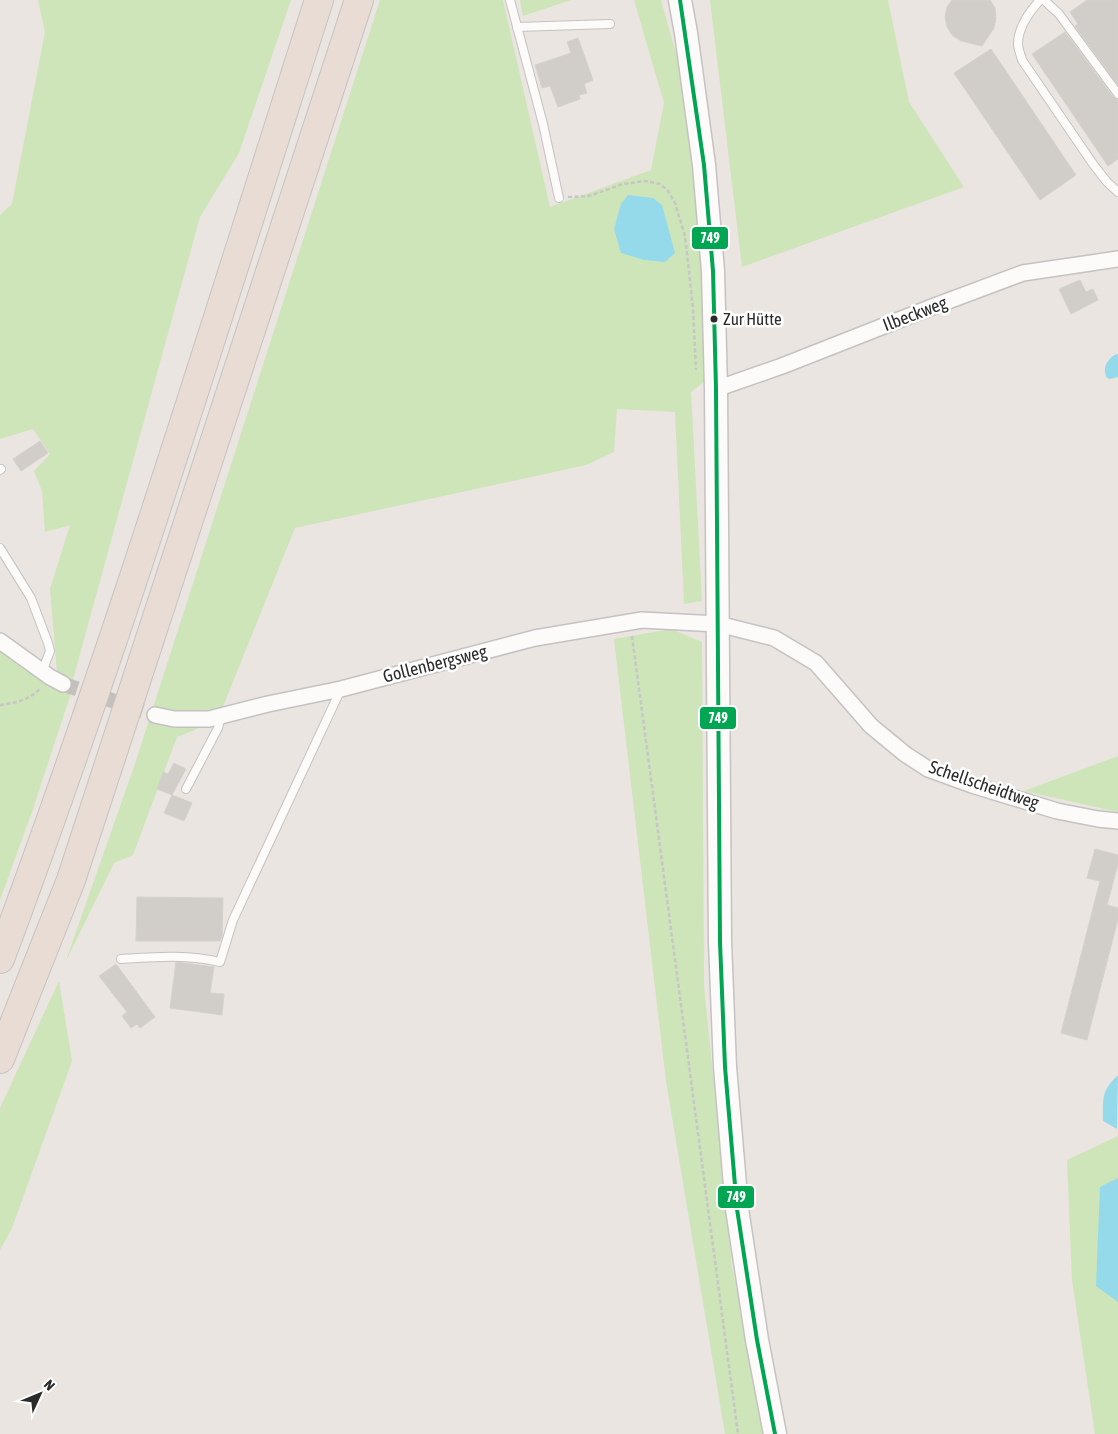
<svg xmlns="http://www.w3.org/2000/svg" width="1118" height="1434" font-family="'Asap Condensed',sans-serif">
	<rect width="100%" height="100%" fill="#eae5e0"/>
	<!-- green -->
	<g fill="#cee4b9">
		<polygon points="38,0 291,0 239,153 200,217 72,683 57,672 50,589 70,525 45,532 42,491 34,471 50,454 33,429 0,439 0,215 12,204 45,32"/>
		<polygon points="380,0 503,0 550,207 651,170 664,103 634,0 661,0 682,75 702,258 704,382 691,392 702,601 684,604 675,412 617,409 614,452 586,465 295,528 222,709 197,710 197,729 177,737 133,855 114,863 65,963 135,764"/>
		<polygon points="520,0 571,0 523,16"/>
		<polygon points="710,0 888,0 909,102 964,187 742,267"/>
		<polygon points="671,629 702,642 704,985 732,1267 768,1434 725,1434 666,1081 614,639"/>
		<polygon points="0,648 71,693 33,809 0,900"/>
		<polygon points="1118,756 1118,812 1024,791"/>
		<polygon points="59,981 72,1061 12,1228 0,1250 0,1108"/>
		<polygon points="1118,1136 1118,1434 1095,1434 1072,1280 1067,1160"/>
	</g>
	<!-- water -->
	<g fill="#95daeb">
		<polygon points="628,195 653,198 662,205 675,253 665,262 644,260 621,253 614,229 621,204"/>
		<path d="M1118,354V377L1110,379L1107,378C1102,368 1106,362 1114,355Z"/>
		<path d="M1117,1076H1118L1117,1129L1103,1121C1103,1100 1101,1091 1117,1076Z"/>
		<polygon points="1118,1178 1118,1302 1096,1286 1100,1187"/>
	</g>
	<!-- building -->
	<g fill="#d1ceca" stroke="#d5d1cd">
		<polygon points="952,0 990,0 995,8 996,18 994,28 982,46 961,41 952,35 947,27 945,17 947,7"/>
		<polygon points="1087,0 1118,0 1118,85 1075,26 1078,24 1070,12"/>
		<polygon points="1065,32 1113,97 1118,100 1118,159 1108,166 1032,54"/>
		<polygon points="578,38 593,80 584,84 587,93 579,95 580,99 558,107 550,86 542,88 535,65 571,53 567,42"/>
		<polygon points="991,49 1076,175 1040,200 954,73"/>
		<polygon points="1080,280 1086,292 1093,289 1098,300 1071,314 1059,289"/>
		<polygon points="40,441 48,453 21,471 13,459"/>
		<polygon points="174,763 186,769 172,795 192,803 184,821 164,813 172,795 157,789 163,772 168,774"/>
		<polygon points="1095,849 1118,855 1118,864 1107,905 1118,908 1118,919 1087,1040 1061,1033 1100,881 1087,878"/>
		<polygon points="137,897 223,898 222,936 220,941 136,941"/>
		<polygon points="176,962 214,967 210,993 224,994 222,1015 170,1008"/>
		<polygon points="116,964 155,1017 140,1028 137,1024 131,1028 122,1016 127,1012 99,976"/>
	</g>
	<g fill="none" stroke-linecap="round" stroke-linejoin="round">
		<!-- street-tunnel -->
		<polyline stroke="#c4c0bc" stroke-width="15" stroke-dasharray="15 8" stroke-linecap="butt" points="63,684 155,715"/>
		<!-- lane casing -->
		<g stroke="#c4c2c2" stroke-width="10">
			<g id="lane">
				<polyline points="510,0 543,124 559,198"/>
				<path d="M1040,0C1030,11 1018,28 1018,44C1018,49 1021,55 1022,60L1093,164L1107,182L1118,192"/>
				<polyline points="1044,0 1059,14 1118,94"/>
				<polyline points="517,27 610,24"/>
				<polyline points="0,470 1,469"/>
				<polyline points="0,548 31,598 48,643 50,651 42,672"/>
				<polyline points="186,789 218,728 221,716"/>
				<path d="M121,959C154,957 187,954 220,962L233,920L341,689"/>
			</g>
		</g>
		<!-- street casing -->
		<g stroke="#c4c2c2" stroke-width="18">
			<g id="street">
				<polyline points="716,389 782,366 932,307 1023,273 1118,259"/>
				<polyline points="0,641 50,677 63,684"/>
				<polyline points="155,715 174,719 209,719 268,704 341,689 535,638 642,620 718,624 774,638 816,663 871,726 905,754 928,769 972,785 1057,811 1098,819 1118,821"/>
			</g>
		</g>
		<!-- secondary casing -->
		<g stroke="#c4c2c2" stroke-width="25">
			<polyline id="secondary" points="680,0 686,33 704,165 713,271 716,389 720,942 725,1067 737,1209 757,1340 775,1434"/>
		</g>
		<!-- highway casing -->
		<g stroke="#c5c3c1" stroke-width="30">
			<g id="highway">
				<path d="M0,959C118,644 216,321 319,0"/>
				<polyline points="0,1059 71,880 359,0"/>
			</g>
		</g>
		<!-- path -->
		<g stroke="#c6c6c6" stroke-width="2.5" stroke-dasharray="4 2.5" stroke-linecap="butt">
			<polyline points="568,197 589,196 623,184 645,181 660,184 668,191 675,203 685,236 693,308 696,370"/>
			<polyline points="632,636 738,1434"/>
			<path d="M0,705C16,703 29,700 41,688"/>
		</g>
		<!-- lane -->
		<use href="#lane" stroke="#fcfbfa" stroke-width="8"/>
		<!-- street -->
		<use href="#street" stroke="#fcfbfa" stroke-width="15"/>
		<!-- secondary -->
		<use href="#secondary" stroke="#fcfbfa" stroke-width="22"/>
		<!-- highway -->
		<use href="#highway" stroke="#e9dcd4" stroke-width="28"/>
		<!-- bus-1 casing -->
		<g stroke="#fff" stroke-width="8">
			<polyline id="bus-1" points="680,0 704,165 713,271 716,389 720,942 725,1067 737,1209 757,1340 775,1434"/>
		</g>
		<!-- bus-1 -->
		<use href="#bus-1" stroke="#00a651" stroke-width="4"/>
	</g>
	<!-- markers -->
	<circle fill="#2b2b2b" stroke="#fff" stroke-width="2" cx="714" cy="319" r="4.5"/>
	<g text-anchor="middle" stroke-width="5" stroke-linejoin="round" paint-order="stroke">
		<!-- bus labels -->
		<g font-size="17" fill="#2b2b2b" stroke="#fff" text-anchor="start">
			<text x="723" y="325">Zur Hütte</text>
		</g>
		<!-- street labels -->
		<g font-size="18" fill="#2b2b2b" stroke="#fff">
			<text transform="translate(915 314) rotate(-21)" y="6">Ilbeckweg</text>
			<text transform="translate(435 664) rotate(-14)" y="6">Gollenbergsweg</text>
			<text transform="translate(984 785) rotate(19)" y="6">Schellscheidtweg</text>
		</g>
	</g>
	<g stroke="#fff" stroke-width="2">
		<rect x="691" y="226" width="38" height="24" rx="5" fill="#00a651"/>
		<rect x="699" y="706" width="38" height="24" rx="5" fill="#00a651"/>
		<rect x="717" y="1185" width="38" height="24" rx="5" fill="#00a651"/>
	</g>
	<g font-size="14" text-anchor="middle" font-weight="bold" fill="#fff">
		<text x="710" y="243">749</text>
		<text x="718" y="723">749</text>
		<text x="736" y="1202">749</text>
	</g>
	<!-- north arrow -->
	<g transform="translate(40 1394) rotate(46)" stroke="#ffffff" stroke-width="4" paint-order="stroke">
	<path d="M0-4L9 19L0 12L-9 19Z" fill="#2b2b2b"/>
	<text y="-8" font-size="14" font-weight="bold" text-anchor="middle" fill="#2b2b2b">N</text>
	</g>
</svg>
